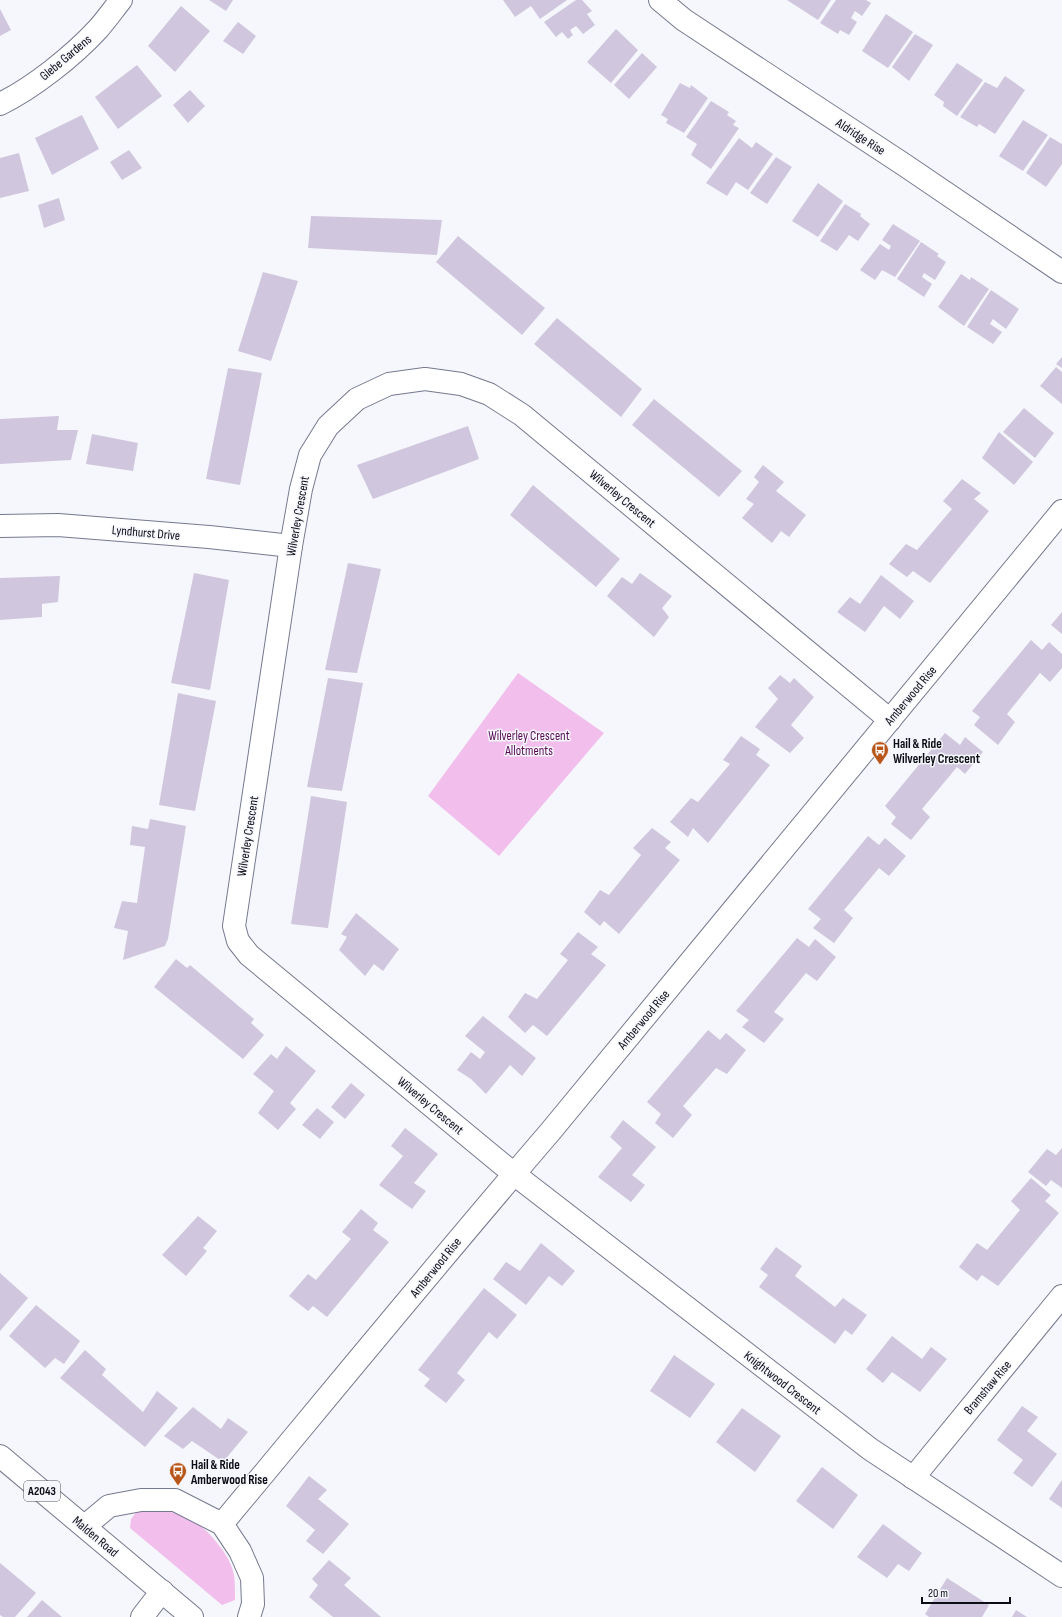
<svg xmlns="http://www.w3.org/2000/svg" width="1062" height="1617" font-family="'Sofia Sans Condensed',sans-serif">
	<rect width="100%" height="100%" fill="#f6f7fc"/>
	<!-- green -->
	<g fill="#f2bfed">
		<polygon points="518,673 604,733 499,856 428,796"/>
		<path d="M158,1508C189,1517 201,1521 221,1548C227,1556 232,1565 234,1575C235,1583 235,1592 235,1600L222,1605L130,1528L131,1519L138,1510Z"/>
	</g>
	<!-- building -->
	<g fill="#d0c7de">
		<polygon points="209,0 233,0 226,11"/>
		<polygon points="503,0 567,0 540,19 531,6 515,17"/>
		<polygon points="576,0 582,0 592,11 587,14 595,25 583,34 576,26 570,30 573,35 568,39 562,32 556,37 544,22"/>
		<polygon points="787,0 831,0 818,20"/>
		<polygon points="836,0 866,0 871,3 862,16 855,11 851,18 857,22 849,35 840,30 838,34 820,23"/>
		<polygon points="181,6 210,31 175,72 148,46"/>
		<polygon points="0,9 11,30 0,36"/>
		<polygon points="886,14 913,32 888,68 862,51"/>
		<polygon points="238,22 256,36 243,54 223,41"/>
		<polygon points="616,29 638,50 611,83 587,62"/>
		<polygon points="915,34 933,45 909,81 892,67"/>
		<polygon points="642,53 657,67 629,99 614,85"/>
		<polygon points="957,63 983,80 957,116 943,106 944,102 934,95"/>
		<polygon points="137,65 162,96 118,129 95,97"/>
		<polygon points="1005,76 1025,90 995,134 979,124 977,127 960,117 985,82 997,88"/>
		<polygon points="680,83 690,88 691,85 708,98 684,133 666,123 668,119 661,115"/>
		<polygon points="190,90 205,106 188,123 173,105"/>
		<polygon points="711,101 729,112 727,115 736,121 733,125 739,128 711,169 691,155 697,144 686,137"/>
		<polygon points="82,115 99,149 52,175 35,138"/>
		<polygon points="1023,120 1048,135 1023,171 999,156"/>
		<polygon points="1050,137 1062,144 1062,164 1046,187 1026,173"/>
		<polygon points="739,138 752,148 756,142 773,154 748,190 736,182 727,196 706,183"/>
		<polygon points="129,150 142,168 122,180 110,162"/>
		<polygon points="19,153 29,191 0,198 0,158"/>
		<polygon points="776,157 792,167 767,204 750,193"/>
		<polygon points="818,183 843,201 818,237 792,221"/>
		<polygon points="59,198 65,220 44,228 38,205"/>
		<polygon points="845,204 861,214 860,216 870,224 858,241 849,235 837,251 820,241"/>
		<polygon points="311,216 442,220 437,255 308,248"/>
		<polygon points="893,224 920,241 895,277 882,270 875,280 860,270 880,244 889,250 891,246 882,240"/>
		<polygon points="458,236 545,308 522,335 436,262"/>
		<polygon points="921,242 939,254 937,256 946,262 935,280 924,273 922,277 932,284 924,297 897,279"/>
		<polygon points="263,272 298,281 271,361 238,351"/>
		<polygon points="961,274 970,280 971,277 989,289 964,326 938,307"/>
		<polygon points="991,290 1019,309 1006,329 993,319 990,324 1002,332 993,344 967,327"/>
		<polygon points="557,318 642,389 621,417 534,344"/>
		<polygon points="1062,357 1062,368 1056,364"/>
		<polygon points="1056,367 1062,372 1062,404 1040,386"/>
		<polygon points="228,368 262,373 240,485 206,479"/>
		<polygon points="654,399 742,471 719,497 632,425"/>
		<polygon points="1024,408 1054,433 1035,458 1003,432"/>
		<polygon points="59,416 57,430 78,430 71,460 0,464 0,419"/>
		<polygon points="468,426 479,459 373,499 357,465"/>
		<polygon points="999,432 1033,462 1014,485 982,458"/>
		<polygon points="92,434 138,443 133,471 86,464"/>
		<polygon points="763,465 784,482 776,491 806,515 789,537 781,531 772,543 742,518 754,504 746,499 759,482 754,477"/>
		<polygon points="962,479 981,493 974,499 989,511 930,583 913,571 907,577 889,564 906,544 917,550 952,509 943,501"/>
		<polygon points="533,485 620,559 596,587 510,515"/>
		<polygon points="348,563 381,569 357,673 325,670"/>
		<polygon points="194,573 229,580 210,690 171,683"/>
		<polygon points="640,573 672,596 662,608 669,617 654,637 607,596 622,577 632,584"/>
		<polygon points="881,575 914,601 900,619 884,606 865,632 837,612 850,597 860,604"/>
		<polygon points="60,576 58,602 42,604 42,617 0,620 0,578"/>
		<polygon points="1062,612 1062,634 1051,625"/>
		<polygon points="1031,640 1042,650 1049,642 1062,654 1062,668 1050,682 1040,673 1007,714 1015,722 998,745 974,725 980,717 972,711"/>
		<polygon points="780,675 790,683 794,678 814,697 791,725 804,738 790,753 755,727 778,699 768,688"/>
		<polygon points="328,678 363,683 342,791 307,787"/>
		<polygon points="178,693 216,701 195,811 159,805"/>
		<polygon points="945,733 960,745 965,737 983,752 965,774 957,767 922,809 930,817 911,840 891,824 896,817 885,806"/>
		<polygon points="741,736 760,749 756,755 770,765 708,843 693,828 688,837 670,822 691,798 698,802 730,764 723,760"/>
		<polygon points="311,796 347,802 328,928 291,924"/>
		<polygon points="150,819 186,826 168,939 165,946 123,960 128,931 114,928 122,901 137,903 145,847 130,845 132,826 148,829"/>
		<polygon points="652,828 671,842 665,848 680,860 619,934 604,921 600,926 584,912 600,890 609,895 641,855 633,848"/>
		<polygon points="868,836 879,845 885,838 906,856 889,876 879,868 844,910 853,918 834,943 813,928 821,919 808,909"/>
		<polygon points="356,913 399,949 383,971 374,964 365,976 339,950 347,937 341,934"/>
		<polygon points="578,932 598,947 591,954 606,965 547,1036 533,1025 525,1033 508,1017 525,993 537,999 568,960 560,954"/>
		<polygon points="797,938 809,947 815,939 836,957 817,981 806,973 774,1012 784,1019 764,1043 742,1027 749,1020 736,1011"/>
		<polygon points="176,959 187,968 190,965 254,1019 251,1023 264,1035 243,1059 154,987"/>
		<polygon points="483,1016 536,1058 522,1076 510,1065 486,1094 471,1079 457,1070 471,1052 480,1059 485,1052 465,1036"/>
		<polygon points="708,1030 720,1040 726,1033 746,1050 727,1074 716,1068 683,1106 692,1115 673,1138 655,1123 661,1114 647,1102"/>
		<polygon points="286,1046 316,1071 290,1103 296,1109 278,1130 258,1113 274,1091 253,1074 271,1054 277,1059"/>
		<polygon points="351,1083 365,1095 345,1119 331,1107"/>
		<polygon points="317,1108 334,1122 320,1139 302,1125"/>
		<polygon points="623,1120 656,1147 632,1175 645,1185 631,1202 598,1177 622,1148 610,1137"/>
		<polygon points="405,1128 438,1154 414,1183 426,1191 412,1209 379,1185 403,1156 391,1146"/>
		<polygon points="1062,1148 1062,1188 1051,1180 1046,1186 1028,1172 1047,1149 1056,1155"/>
		<polygon points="1031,1178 1051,1195 1045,1201 1059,1213 998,1286 982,1275 977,1281 959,1267 977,1243 987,1250 1020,1210 1011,1201"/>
		<polygon points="361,1209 378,1223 373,1230 389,1242 327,1317 313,1306 308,1311 289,1296 308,1274 316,1280 351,1239 342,1232"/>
		<polygon points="198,1216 217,1231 203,1248 207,1251 186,1276 162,1255"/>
		<polygon points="541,1243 575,1271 562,1286 549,1276 526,1305 493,1279 506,1262 520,1271"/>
		<polygon points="776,1247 802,1266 795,1276 835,1307 843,1298 867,1315 852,1335 845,1330 835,1344 759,1287 768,1275 760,1269"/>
		<polygon points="0,1273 28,1298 0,1331"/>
		<polygon points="484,1288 517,1315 497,1339 489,1332 457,1373 465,1380 446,1403 424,1386 430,1379 418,1370"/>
		<polygon points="36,1305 80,1341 64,1364 55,1358 45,1368 9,1336"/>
		<polygon points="892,1336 922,1359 931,1347 947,1359 920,1392 892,1372 883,1383 866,1369"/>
		<polygon points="85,1350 106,1369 102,1375 143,1412 157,1391 178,1408 145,1447 60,1378"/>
		<polygon points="674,1355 715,1384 690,1418 650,1391"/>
		<polygon points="1022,1406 1038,1417 1027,1431 1057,1454 1032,1487 1013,1473 1023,1460 997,1440"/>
		<polygon points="193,1407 221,1429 228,1418 248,1432 223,1462 192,1441 183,1449 164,1436"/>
		<polygon points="742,1408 781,1436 755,1472 716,1442"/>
		<polygon points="822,1467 858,1495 833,1529 796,1501"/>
		<polygon points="309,1476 327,1490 318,1499 349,1524 323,1554 306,1541 315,1530 286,1506"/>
		<polygon points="1062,1480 1062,1508 1049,1499"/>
		<polygon points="883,1524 922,1553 909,1571 898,1564 887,1578 857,1557"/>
		<polygon points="329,1560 351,1578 344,1585 381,1617 333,1617 309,1597 318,1585 312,1579"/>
		<polygon points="0,1563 36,1593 15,1617 3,1617 0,1615"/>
		<polygon points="947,1578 989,1605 982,1617 929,1617 925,1614"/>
		<polygon points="42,1600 62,1617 27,1617"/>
		<polygon points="1016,1610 1027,1617 1012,1617"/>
	</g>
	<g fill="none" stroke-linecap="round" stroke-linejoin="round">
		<!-- minor casing -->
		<g stroke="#75798f" stroke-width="24">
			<g id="minor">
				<polyline points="660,0 684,20 903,164 1062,272"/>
				<path d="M0,104C33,88 73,56 98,29C106,20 113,10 121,0"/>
				<polyline points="0,526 58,525 209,537 291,546"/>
				<polyline points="890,720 522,415 489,394 461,384 425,379 389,384 357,399 328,426 310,455 301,489 291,546 234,926 238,941 249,955 514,1174 870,1449 1062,1576"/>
				<polyline points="913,1478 1062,1296"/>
				<path d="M222,1524C331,1393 439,1261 550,1132L1062,511"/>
				<polyline points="85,1526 109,1506 141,1500 175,1500 222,1524 240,1551 252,1578 253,1604 249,1617"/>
				<polyline points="142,1617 162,1591"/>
			</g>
		</g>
		<!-- major casing -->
		<g stroke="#75798f" stroke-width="24">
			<polyline id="major" points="0,1456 192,1617"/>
		</g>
		<!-- minor -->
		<use href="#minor" stroke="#fff" stroke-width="22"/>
		<!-- major -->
		<use href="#major" stroke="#fff" stroke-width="22"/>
	</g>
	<!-- icons -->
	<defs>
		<g id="bus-pin" transform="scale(0.9)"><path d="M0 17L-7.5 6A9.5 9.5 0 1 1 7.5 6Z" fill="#b85619" stroke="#f6f7fc"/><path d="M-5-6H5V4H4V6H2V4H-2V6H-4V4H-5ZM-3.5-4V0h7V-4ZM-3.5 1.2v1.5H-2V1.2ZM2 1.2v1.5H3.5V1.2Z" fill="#fff"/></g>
	</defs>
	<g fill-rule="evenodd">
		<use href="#bus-pin" x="880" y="750"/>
		<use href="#bus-pin" x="178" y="1471"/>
	</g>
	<g text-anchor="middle" stroke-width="3" stroke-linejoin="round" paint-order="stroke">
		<!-- shield labels -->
		<rect fill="#f6f7fc" stroke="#52525a" stroke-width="1" x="24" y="1481" width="36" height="20" rx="3"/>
		<g font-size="12" font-weight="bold" fill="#0b0c14">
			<text x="42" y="1495">A2043</text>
		</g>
		<!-- street labels -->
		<g font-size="13" fill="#0b0c14" stroke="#f6f7fc">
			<text transform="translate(65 57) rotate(-40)" y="5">Glebe Gardens</text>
			<text transform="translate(861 136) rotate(33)" y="5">Aldridge Rise</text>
			<text transform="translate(623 498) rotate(40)" y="5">Wilverley Crescent</text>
			<text transform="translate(297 516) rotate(-80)" y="5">Wilverley Crescent</text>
			<text transform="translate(146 532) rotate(5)" y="5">Lyndhurst Drive</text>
			<text transform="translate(910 695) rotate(-50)" y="5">Amberwood Rise</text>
			<text transform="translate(247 836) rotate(-81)" y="5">Wilverley Crescent</text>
			<text transform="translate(643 1019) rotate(-50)" y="5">Amberwood Rise</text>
			<text transform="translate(431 1105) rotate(40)" y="5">Wilverley Crescent</text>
			<text transform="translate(435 1267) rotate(-51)" y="5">Amberwood Rise</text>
			<text transform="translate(783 1382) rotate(38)" y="5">Knightwood Crescent</text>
			<text transform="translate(987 1387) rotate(-50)" y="5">Bramshaw Rise</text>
			<text transform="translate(96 1536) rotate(40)" y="5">Malden Road</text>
		</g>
		<!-- park labels -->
		<g font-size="13" fill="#580c57" stroke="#f6f7fc">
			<text x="529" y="740">Wilverley Crescent<tspan x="529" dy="15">Allotments</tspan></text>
		</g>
		<!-- poi labels -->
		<g font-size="13" font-weight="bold" fill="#0b0c14" stroke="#f6f7fc" text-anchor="start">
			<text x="893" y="748">Hail &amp; Ride<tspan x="893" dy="15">Wilverley Crescent</tspan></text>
			<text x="191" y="1469">Hail &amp; Ride<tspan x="191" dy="15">Amberwood Rise</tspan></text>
		</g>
	</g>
	<!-- scale -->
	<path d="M922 1597v6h88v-6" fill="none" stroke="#0b0c14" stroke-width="2"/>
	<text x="928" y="1597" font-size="12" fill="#0b0c14" stroke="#f6f7fc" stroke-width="3" paint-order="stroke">20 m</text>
</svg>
